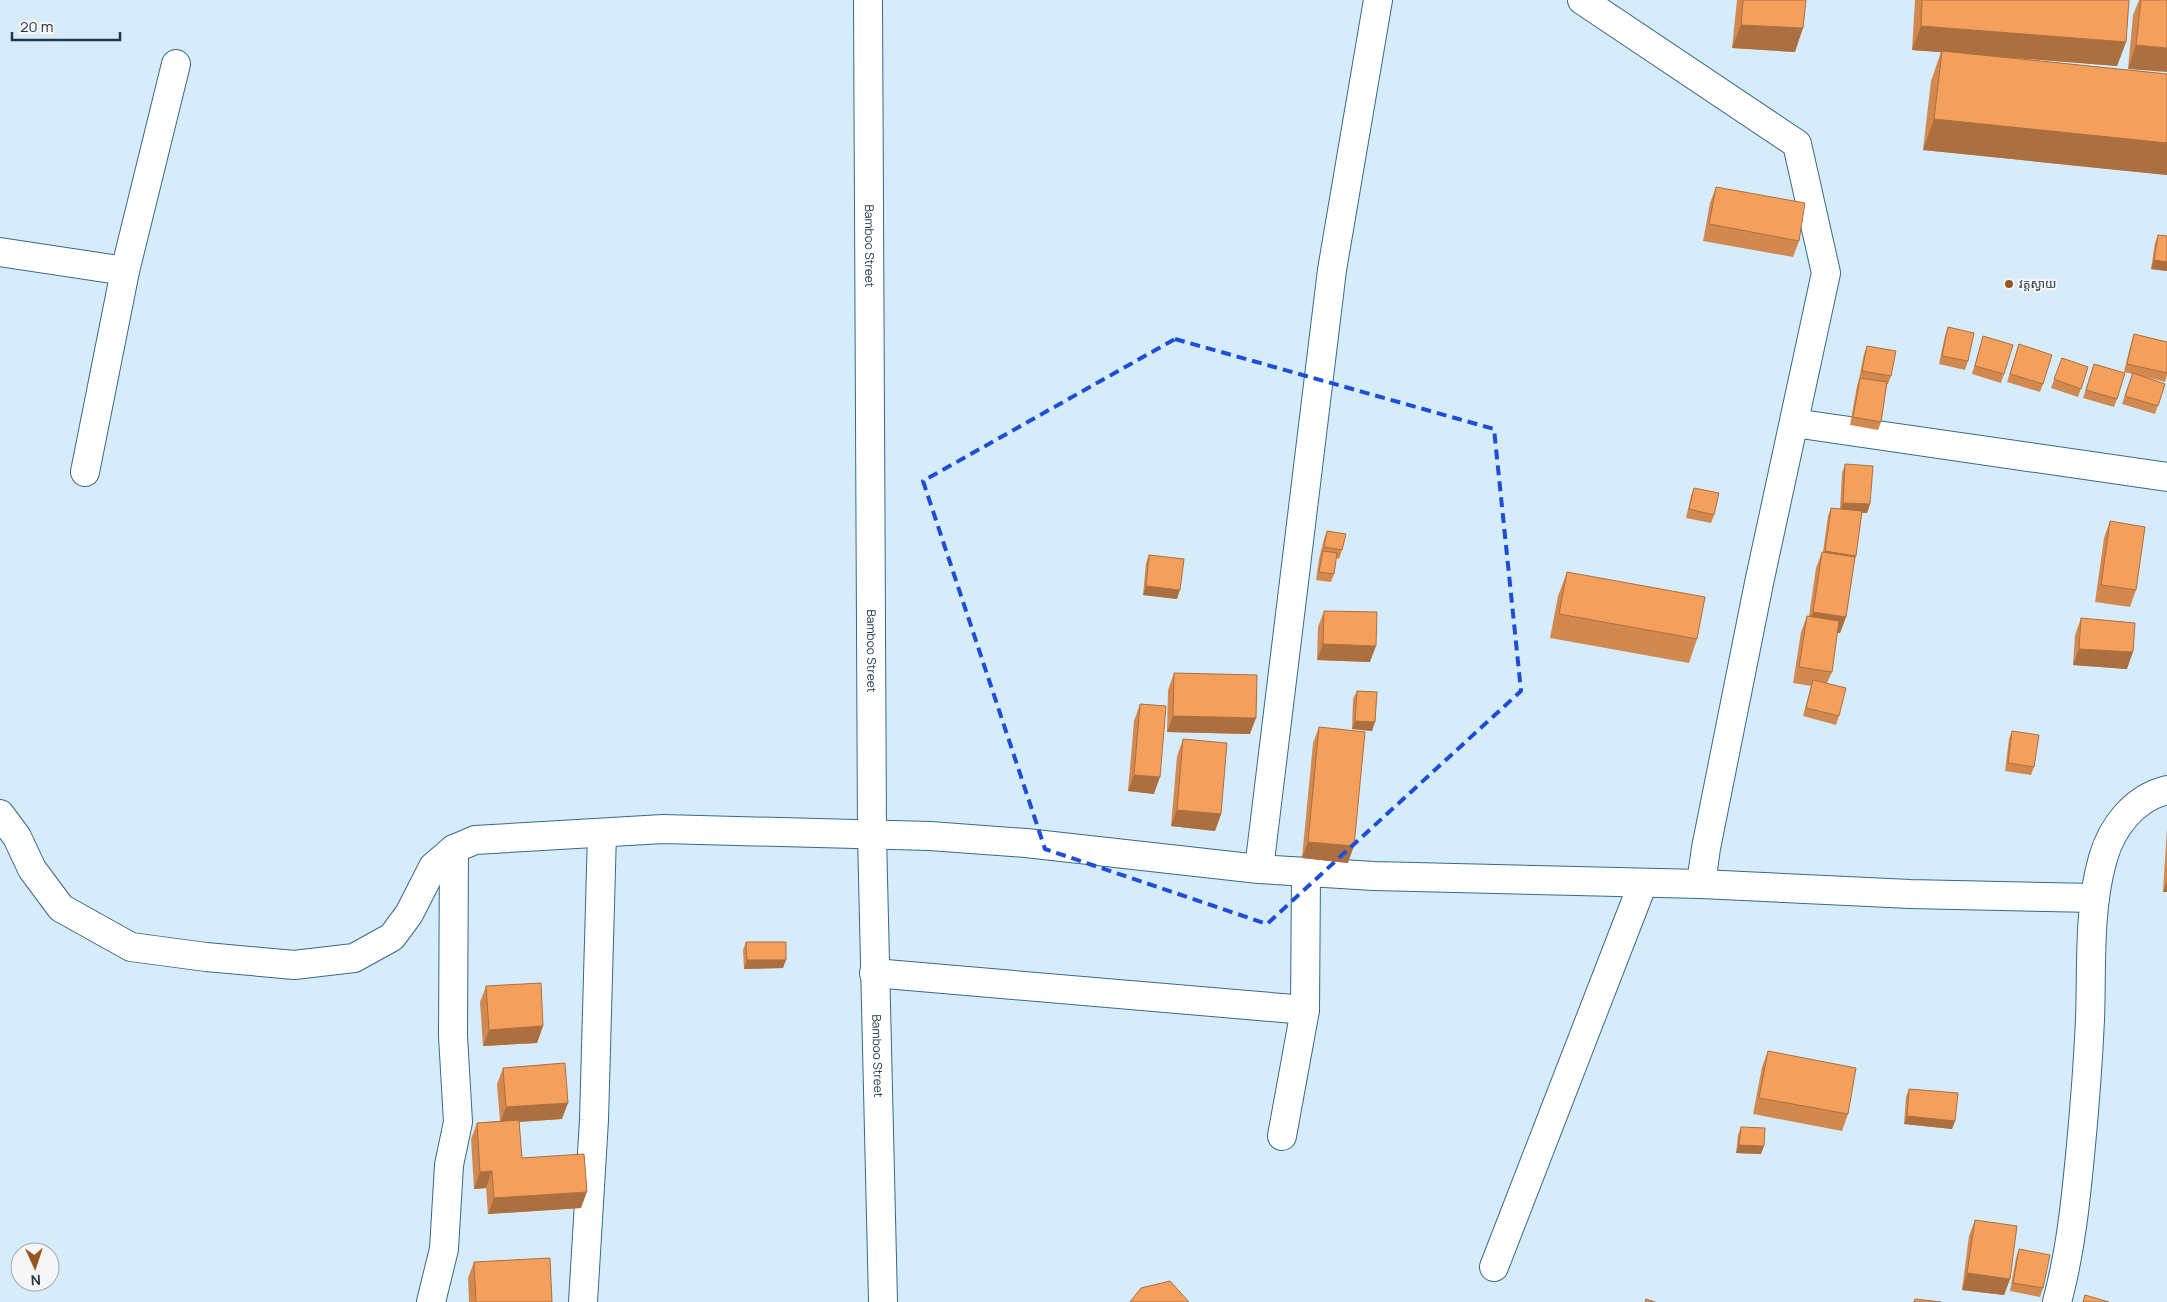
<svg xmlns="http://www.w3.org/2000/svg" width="2167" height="1302" font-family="Manrope,'Noto Sans Khmer',sans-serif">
	<rect width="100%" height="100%" fill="#d7ecfb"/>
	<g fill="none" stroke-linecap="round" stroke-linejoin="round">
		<!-- minor casing -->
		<g stroke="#376a89" stroke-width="30">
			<g id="minor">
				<path id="s1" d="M868,0L872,835L883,1302"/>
				<polyline points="1582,0 1797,144 1826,273 1759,583 1706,848 1701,884"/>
				<polyline points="0,252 125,271 85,472"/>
				<polyline points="125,271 176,64"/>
				<polyline points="1794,423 2167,477"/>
				<polyline points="0,814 17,837 32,869 61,908 131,947 206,957 294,965 354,958 392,937 409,914 433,867 454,849 475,840 663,829 930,836 1026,843 1259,869 1374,876 1701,884 1910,894 2095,898"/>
				<polyline points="1259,869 1332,270 1378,0"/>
				<polyline points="874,973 1305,1010"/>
				<polyline points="1282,1136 1305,1010 1306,871"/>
				<polyline points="1494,1267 1643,883"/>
				<polyline points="431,1302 444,1249 449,1165 458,1122 453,1036 454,849"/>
				<polyline points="583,1302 594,1120 602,833"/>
				<path d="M2057,1302C2071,1250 2076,1198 2081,1145C2085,1103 2088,1062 2090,1020C2092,967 2088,910 2103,858C2112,827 2134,798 2167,790"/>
			</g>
		</g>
		<!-- minor -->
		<use href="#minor" stroke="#fff" stroke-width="28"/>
	</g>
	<!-- wall -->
	<g fill="#d2894f">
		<polygon points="1737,0 1806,0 1795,52 1732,48"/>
		<polygon points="1915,0 2129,0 2126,42 2117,66 2002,57 2167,74 2167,175 1923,150 1931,81 1941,52 1912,50"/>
		<polygon points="2139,0 2167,0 2128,69 2133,15"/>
		<polygon points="1716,187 1799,241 1793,257 1703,241 1710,203"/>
		<polygon points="2158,235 2167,236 2167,271 2151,269 2155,243"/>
		<polygon points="1948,327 1968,361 1965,370 1939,364 1945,336"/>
		<polygon points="2134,334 2167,342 2167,375 2165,382 2146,377 2165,384 2155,414 2122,404 2132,374 2124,372 2131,343"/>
		<polygon points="1983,336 2004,374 2001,383 1972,374"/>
		<polygon points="2019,344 2043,384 2040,392 2007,382"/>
		<polygon points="1867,346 1891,376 1888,384 1887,384 1881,422 1878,430 1850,425 1857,386 1859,379 1864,354"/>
		<polygon points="2062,358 2088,367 2078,397 2051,388"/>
		<polygon points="2094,364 2117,399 2114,407 2083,398"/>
		<polygon points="1845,464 1870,504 1867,513 1862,513 1846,617 1840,633 1837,633 1832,672 1827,683 1839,716 1836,725 1803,716 1811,686 1793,683 1801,632 1807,616 1809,616 1816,568 1822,552 1823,552 1828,516 1831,508 1840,509 1842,473"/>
		<polygon points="1694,488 1714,515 1711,523 1686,518 1691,496"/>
		<polygon points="2110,521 2136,590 2130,607 2095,602 2104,538"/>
		<polygon points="1327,531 1342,550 1339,559 1336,558 1334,574 1331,582 1316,580 1319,559 1324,539"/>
		<polygon points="1149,555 1177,599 1143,595 1146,563"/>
		<polygon points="1567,572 1697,639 1689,663 1550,638 1558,596"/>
		<polygon points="1324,611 1370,662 1317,660 1318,627"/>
		<polygon points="2081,618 2127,669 2073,665 2075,635"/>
		<polygon points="1174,673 1250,734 1167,732 1168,690"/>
		<polygon points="1357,691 1372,731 1352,729 1353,699"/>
		<polygon points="1140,704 1154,794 1128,791 1134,721"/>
		<polygon points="1319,727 1348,863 1302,858 1313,743"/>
		<polygon points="2012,731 2034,767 2031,775 2005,771 2009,739"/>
		<polygon points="1183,739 1221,814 1215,831 1171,826 1177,756"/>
		<polygon points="2167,828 2167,892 2163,892"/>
		<polygon points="746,942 783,968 744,969 743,950"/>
		<polygon points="486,986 543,1026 537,1043 483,1046 480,1002"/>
		<polygon points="1768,1051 1848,1114 1842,1131 1753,1114 1762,1067"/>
		<polygon points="503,1068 562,1119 519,1122 522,1158 581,1208 488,1214 486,1188 474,1189 471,1139 477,1123 500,1121 497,1084"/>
		<polygon points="1909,1089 1955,1121 1952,1129 1904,1124 1906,1097"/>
		<polygon points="1741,1127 1761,1154 1736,1153 1738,1135"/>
		<polygon points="1975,1220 2010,1279 2004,1295 1962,1290 1969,1236"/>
		<polygon points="2019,1249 2043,1288 2040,1297 2010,1291 2016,1258"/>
		<polygon points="474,1262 552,1302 469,1302 468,1278"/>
	</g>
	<!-- shaded-wall -->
	<g fill="#ab6f40">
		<polygon points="1741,25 1803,28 1795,52 1732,48"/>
		<polygon points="1921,26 2126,42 2117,66 1912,50"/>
		<polygon points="2136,45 2167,48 2167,72 2128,69"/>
		<polygon points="1934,119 2167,143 2167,175 1923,150"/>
		<polygon points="2154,260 2167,262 2167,271 2151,269"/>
		<polygon points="1843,503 1870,504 1867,513 1840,511"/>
		<polygon points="1825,551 1856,556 1853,564 1822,560"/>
		<polygon points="1146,586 1180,590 1177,599 1143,595"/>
		<polygon points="1813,612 1846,617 1840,633 1807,628"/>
		<polygon points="1323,644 1376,646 1370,662 1317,660"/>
		<polygon points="2079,649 2133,652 2127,669 2073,665"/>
		<polygon points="1173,716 1256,718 1250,734 1167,732"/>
		<polygon points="1355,721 1375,722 1372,731 1352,729"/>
		<polygon points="1134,775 1160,777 1154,794 1128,791"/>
		<polygon points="1177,810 1221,814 1215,831 1171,826"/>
		<polygon points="1308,842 1354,846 1348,863 1302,858"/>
		<polygon points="2167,882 2167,892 2163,892"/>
		<polygon points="747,960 786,960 783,968 744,969"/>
		<polygon points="543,1026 537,1043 483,1046 489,1030"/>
		<polygon points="568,1103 562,1119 500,1123 506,1107"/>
		<polygon points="1907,1116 1955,1121 1952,1129 1904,1124"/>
		<polygon points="1739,1145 1764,1146 1761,1154 1736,1153"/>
		<polygon points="492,1171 486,1188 474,1189 480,1172"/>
		<polygon points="587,1192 581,1208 488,1214 494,1198"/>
		<polygon points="1967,1273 2010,1279 2004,1295 1962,1290"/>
	</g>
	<!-- building -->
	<g fill="#f49f5c" stroke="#ab6f40">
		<polygon points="1743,0 1806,0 1803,28 1741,25"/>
		<polygon points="1922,0 2129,0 2126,42 1921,26"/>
		<polygon points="2141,0 2167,0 2167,48 2136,45"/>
		<polygon points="1942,51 2167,74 2167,143 1934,119"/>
		<polygon points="1716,187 1805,203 1799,241 1709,224"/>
		<polygon points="2158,235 2167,236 2167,262 2154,260"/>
		<polygon points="1948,327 1974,333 1968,361 1942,356"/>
		<polygon points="2134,334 2167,342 2167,373 2127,364"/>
		<polygon points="1983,336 2013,345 2004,374 1975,366"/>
		<polygon points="2019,344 2052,355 2043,384 2010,374"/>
		<polygon points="1867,346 1896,351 1891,376 1862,371"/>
		<polygon points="2062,358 2088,367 2081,389 2054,379"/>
		<polygon points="2094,364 2125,373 2117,399 2086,390"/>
		<polygon points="2133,373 2165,384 2158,406 2125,396"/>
		<polygon points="1860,378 1887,382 1881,422 1853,417"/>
		<polygon points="1845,464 1873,466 1870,504 1843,503"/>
		<polygon points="1694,488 1719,493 1714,515 1689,509"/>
		<polygon points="1831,508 1862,511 1856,556 1825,551"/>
		<polygon points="2110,521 2145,527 2136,590 2101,585"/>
		<polygon points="1327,531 1346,534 1342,550 1324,547"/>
		<polygon points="1323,551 1337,553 1334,574 1319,572"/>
		<polygon points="1822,552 1855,557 1846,617 1813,612"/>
		<polygon points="1149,555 1184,559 1180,590 1146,586"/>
		<polygon points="1567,572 1705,597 1697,639 1559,614"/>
		<polygon points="1324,611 1377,612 1376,646 1323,644"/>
		<polygon points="1807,616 1839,621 1832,672 1799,667"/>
		<polygon points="2081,618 2135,623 2133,652 2079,649"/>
		<polygon points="1174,673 1257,675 1256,718 1173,716"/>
		<polygon points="1813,680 1846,688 1839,716 1806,708"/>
		<polygon points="1357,691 1377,692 1375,722 1355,721"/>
		<polygon points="1140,704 1166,706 1160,777 1134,775"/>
		<polygon points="1319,727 1365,732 1354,846 1308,842"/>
		<polygon points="2012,731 2039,735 2034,767 2008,763"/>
		<polygon points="1183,739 1227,743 1221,814 1177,810"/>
		<polygon points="746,942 786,942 786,960 747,960"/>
		<polygon points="541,983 543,1026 489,1030 486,986"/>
		<polygon points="1768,1051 1856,1068 1848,1114 1759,1098"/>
		<polygon points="565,1063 568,1103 506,1107 503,1068"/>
		<polygon points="1909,1089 1958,1093 1955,1121 1907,1116"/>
		<polygon points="519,1120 522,1158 584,1154 587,1192 494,1198 492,1171 480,1172 477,1123"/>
		<polygon points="1741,1127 1765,1128 1764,1146 1739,1145"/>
		<polygon points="1975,1220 2017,1226 2010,1279 1967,1273"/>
		<polygon points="2019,1249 2050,1255 2043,1288 2013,1283"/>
		<polygon points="550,1258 552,1302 476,1302 474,1262"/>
		<polygon points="1170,1281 1189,1302 1130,1302 1141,1288"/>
		<polygon points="2085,1295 2109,1302 2083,1302"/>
		<polygon points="1646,1299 1655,1302 1645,1302"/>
		<polygon points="1915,1299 1941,1302 1914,1302"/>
	</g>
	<!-- marked area -->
	<path fill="none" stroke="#1d4ed8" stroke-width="4" stroke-dasharray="10 6" stroke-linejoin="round" d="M1175,339L1494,429L1521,691L1267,924L1045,849L923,481Z"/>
	<!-- markers -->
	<circle fill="#96561e" stroke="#f6f6f6" stroke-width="2" cx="2009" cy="284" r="5"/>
	<g text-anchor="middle" stroke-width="4" stroke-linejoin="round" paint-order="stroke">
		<!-- street labels -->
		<g font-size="12" fill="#213745" stroke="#f6f6f6">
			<text dy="4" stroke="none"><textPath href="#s1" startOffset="246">Bamboo Street</textPath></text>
			<text dy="4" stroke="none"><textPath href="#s1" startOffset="651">Bamboo Street</textPath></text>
			<text dy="4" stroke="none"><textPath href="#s1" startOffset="1056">Bamboo Street</textPath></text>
		</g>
		<!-- poi labels -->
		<g font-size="12" fill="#213745" stroke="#f6f6f6" text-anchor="start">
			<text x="2019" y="288">វត្តស្វាយ</text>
		</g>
	</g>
	<!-- north arrow -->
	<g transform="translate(35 1267) rotate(177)"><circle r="24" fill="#f6f6f6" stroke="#a1aaaf"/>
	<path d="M0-4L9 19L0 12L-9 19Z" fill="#96561e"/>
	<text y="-8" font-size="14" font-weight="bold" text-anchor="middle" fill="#213745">N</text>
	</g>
	<!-- scale -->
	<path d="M12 32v8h108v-8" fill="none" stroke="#213745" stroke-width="2.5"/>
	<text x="20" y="32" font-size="15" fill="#213745" stroke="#f6f6f6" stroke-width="4" paint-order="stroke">20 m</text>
</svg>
